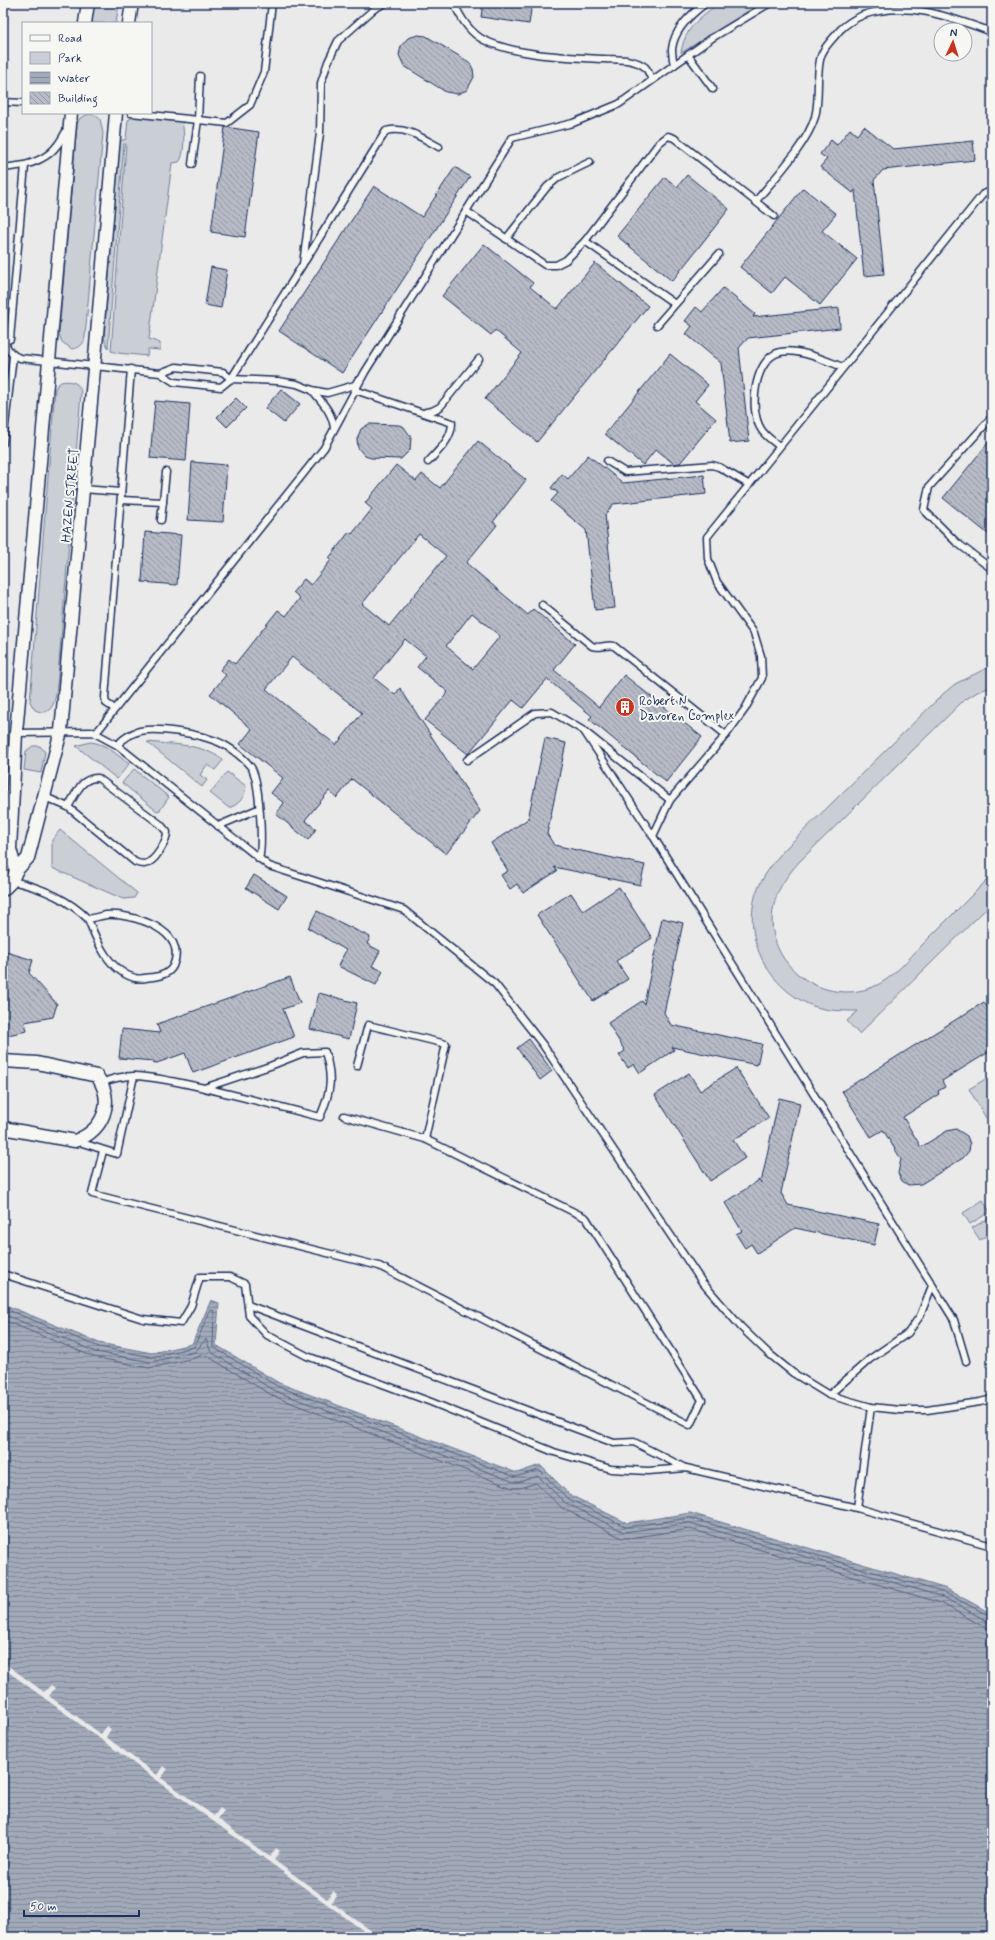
<svg xmlns="http://www.w3.org/2000/svg" width="995" height="1940" font-family="Mynerve,sans-serif">
	<defs>
		<pattern id="water-rules" width="6" height="5" patternUnits="userSpaceOnUse"><rect width="6" height="5" fill="#a2aaba"/><path d="M0 2.5h6" fill="none" stroke="#838b9a"/></pattern>
		<pattern id="building-back-hatch" width="6" height="6" patternUnits="userSpaceOnUse"><rect width="6" height="6" fill="#b6bbc6"/><path d="M-1 5l2 2M0 0l6 6M5-1l2 2" fill="none" stroke="#9398a4"/></pattern>
	</defs>
	<rect width="100%" height="100%" fill="#e9eae9"/>
	<filter id="ink" filterUnits="userSpaceOnUse"><feTurbulence type="fractalNoise" baseFrequency=".025" numOctaves="2"/><feDisplacementMap in="SourceGraphic" scale="8" xChannelSelector="R" yChannelSelector="G"/><feConvolveMatrix kernelMatrix="1 2 1 2 8 2 1 2 1" color-interpolation-filters="sRGB"/></filter>
	<g filter="url(#ink)">
		<!-- green -->
		<g fill="#caced5" stroke="#727e9a">
			<polygon points="92,3 119,3 116,23 89,23"/>
			<path d="M719,3H761L681,53C684,29 700,17 719,3Z"/>
			<path d="M89,114L95,115L100,119L103,133L85,337C84,344 80,348 72,349L62,342L59,334L77,124L80,118Z"/>
			<path d="M135,116L181,120C185,127 185,157 179,162L172,163L149,339L160,343V350L148,349L147,356L118,353L111,351L126,144H124L108,348L104,338L120,141L126,139L128,120Z"/>
			<path d="M61,382C71,380 80,382 81,393L58,676C56,690 57,720 35,710L30,702L55,389L57,385Z"/>
			<path d="M987,668H992V687L979,691L963,701L798,863C788,875 779,886 775,901C758,959 819,1008 873,987C893,979 909,958 923,944C946,921 969,898 992,875V903L859,1034L847,1021L858,1011C843,1011 827,1011 813,1006C769,989 742,939 756,893C762,877 773,863 784,850L943,694L955,684Z"/>
			<path d="M90,742C106,743 117,755 129,764L117,779L76,746Z"/>
			<path d="M147,742C174,745 201,743 223,760L215,770L207,765L200,775L207,780L202,787Z"/>
			<polygon points="33,746 40,746 45,752 41,773 24,770 26,751"/>
			<polygon points="134,769 169,797 160,810 157,811 122,783"/>
			<path d="M227,772L246,786C245,797 240,804 229,808L210,793Z"/>
			<polygon points="60,830 137,893 134,898 123,899 52,868 52,840"/>
			<polygon points="992,1075 992,1114 986,1118 969,1089"/>
			<polygon points="983,1200 990,1212 970,1224 963,1213"/>
			<polygon points="992,1216 992,1232 980,1240 972,1228"/>
		</g>
		<!-- water -->
		<polygon fill="url(#water-rules)" stroke="#6c7995" points="211,1300 219,1303 216,1345 279,1383 517,1473 540,1465 570,1495 627,1523 690,1513 947,1589 992,1614 992,1937 3,1937 3,1304 99,1343 152,1353 192,1344"/>
		<!-- pier -->
		<polygon fill="#e9eae9" points="3,1662 44,1692 51,1685 55,1688 49,1696 101,1734 107,1726 111,1729 106,1737 157,1775 163,1766 168,1769 161,1778 214,1816 220,1808 224,1811 218,1819 270,1857 276,1848 280,1851 274,1860 327,1899 333,1891 337,1894 331,1902 380,1937 372,1937 3,1668"/>
		<g fill="none" stroke-linecap="round" stroke-linejoin="round">
			<!-- shore -->
			<g stroke="#516083" stroke-width="1">
				<polyline points="3,1308 99,1347 152,1357 194,1347 210,1311 213,1310 214,1312 213,1347 277,1386 515,1477 539,1470 567,1498 626,1527 690,1518 945,1593 992,1617"/>
				<polyline points="3,1314 96,1352 151,1362 195,1352 206,1339 211,1352 275,1391 514,1482 519,1482 538,1476 564,1502 624,1532 690,1523 943,1597 987,1621 992,1622"/>
				<polyline points="3,1320 94,1357 149,1368 195,1358 204,1354 273,1396 512,1488 520,1488 536,1483 562,1508 622,1538 629,1538 690,1529 941,1603 984,1627 992,1628"/>
			</g>
		</g>
		<!-- building -->
		<g fill="url(#building-back-hatch)" stroke="#1b2f5e" fill-rule="evenodd">
			<polygon points="483,3 532,3 529,24 481,17"/>
			<polygon points="418,35 426,36 469,62 473,69 474,77 467,90 458,94 446,92 404,66 399,55 401,46 408,38"/>
			<polygon points="864,126 893,149 973,141 975,160 883,170 874,180 884,274 864,276 855,190 853,193 820,167 827,159 820,154 831,140 837,145 850,129 857,135"/>
			<polygon points="225,127 259,132 245,237 211,232"/>
			<polygon points="455,167 470,177 342,373 279,331 374,186 422,217"/>
			<polygon points="687,175 729,209 672,281 617,236 665,177 677,187"/>
			<polygon points="803,188 836,214 822,231 857,259 820,305 785,277 772,293 740,267"/>
			<polygon points="484,244 533,283 530,287 557,309 595,263 648,306 537,442 485,399 522,353 495,330 491,335 442,296"/>
			<polygon points="211,267 227,270 221,308 205,305"/>
			<polygon points="723,288 755,314 753,317 839,308 840,328 748,338 739,348 749,441 730,443 721,363 686,334 692,326 685,321 696,307 702,312"/>
			<polygon points="670,354 708,385 695,401 716,419 680,463 674,464 656,449 643,465 605,434"/>
			<polygon points="281,389 300,404 284,423 265,408"/>
			<polygon points="236,398 246,408 227,427 217,417"/>
			<polygon points="155,401 190,404 186,461 150,458"/>
			<polygon points="369,424 399,425 404,427 411,437 410,450 401,459 371,458 365,456 358,448 357,439 361,429"/>
			<polygon points="992,438 992,537 943,498"/>
			<path d="M478,441L526,480L493,522L497,525L466,563L528,615L533,609L575,644L554,670L599,707L624,675L702,737L666,782L589,719L592,716L547,679L523,708L513,700L468,754L425,720L448,692L417,667L426,656L405,639L374,678L395,695L400,688L480,811L446,854L352,779L337,798L329,791L305,820L316,829L308,840L276,814L284,803L271,793L283,778L240,744L252,729L210,694L226,675L220,670L229,659L235,664L278,610L286,616L300,598L293,592L304,579L311,585L331,560L329,558L349,532L352,534L372,509L365,503L396,465L416,481L422,474L440,488ZM419,534L446,556L389,626L362,604ZM472,613L500,636L473,669L446,646ZM292,657L362,713L336,745L266,689Z"/>
			<polygon points="588,455 623,483 704,475 706,494 613,504 605,515 615,608 595,610 586,530 551,501 558,493 551,488 562,474 568,479"/>
			<polygon points="192,462 227,465 223,522 188,520"/>
			<polygon points="145,532 181,535 177,585 142,582"/>
			<polygon points="545,738 566,743 547,834 554,845 645,865 640,885 554,867 557,871 523,893 517,884 510,889 501,875 508,871 491,843 528,819"/>
			<polygon points="254,875 287,896 279,909 246,888"/>
			<polygon points="619,887 652,938 616,961 628,979 593,1001 537,915 571,893 583,911"/>
			<polygon points="317,911 370,937 367,944 380,951 372,966 383,971 376,985 338,966 346,950 308,928"/>
			<polygon points="662,918 683,923 664,1013 671,1025 762,1044 757,1065 672,1047 674,1050 640,1073 634,1064 628,1068 619,1055 625,1051 608,1023 642,1001 644,1004"/>
			<polygon points="3,951 33,960 29,973 57,1004 53,1017 25,1022 27,1031 3,1036"/>
			<polygon points="290,977 300,1003 283,1009 294,1037 193,1073 185,1053 154,1064 153,1061 119,1058 122,1029 160,1033 157,1024"/>
			<polygon points="319,993 357,1003 349,1039 310,1029"/>
			<polygon points="984,1002 992,1015 992,1050 942,1081 945,1087 938,1091 939,1094 903,1117 921,1147 947,1131 956,1129 967,1136 970,1144 969,1151 963,1158 921,1184 908,1185 902,1181 898,1173 901,1159 883,1130 871,1137 842,1091"/>
			<polygon points="529,1039 552,1071 540,1080 517,1048"/>
			<polygon points="736,1068 769,1118 733,1140 745,1158 710,1181 655,1095 689,1073 700,1091"/>
			<polygon points="779,1098 800,1103 781,1193 788,1205 879,1224 874,1245 795,1228 757,1253 751,1244 745,1248 736,1234 742,1231 725,1203 759,1180 761,1183"/>
		</g>
		<g fill="none" stroke-linecap="round" stroke-linejoin="round">
			<!-- service casing -->
			<g stroke="#1b2f5e" stroke-width="9">
				<g id="service">
					<path d="M454,3C460,17 470,33 484,40C517,56 568,57 604,59C618,60 633,58 645,67C648,70 650,76 652,80"/>
					<polyline points="688,55 713,89"/>
					<path d="M674,65C673,60 672,54 672,49C674,29 691,14 706,3"/>
					<polyline points="3,102 23,103"/>
					<polyline points="131,113 227,123 250,105 264,72 272,3"/>
					<polyline points="192,164 198,120 200,76"/>
					<polyline points="3,168 25,165"/>
					<path d="M756,201C774,179 807,144 815,117C820,98 816,78 820,60C822,48 833,39 840,30C847,23 854,19 863,15C907,0 950,17 992,32"/>
					<polyline points="466,211 545,265 556,265 566,260 585,241 659,143 668,136 674,138 774,216"/>
					<polyline points="506,239 547,187 559,177 590,162"/>
					<polyline points="585,241 675,304"/>
					<path d="M305,261L386,131C406,126 422,138 439,147"/>
					<polyline points="657,325 719,254"/>
					<path d="M4,341C8,350 11,355 20,358L160,373L176,367L223,372L231,379L221,387L174,382L160,373"/>
					<path d="M3,342L10,339L25,165C46,159 56,151 66,131"/>
					<polyline points="231,379 303,264 320,133 321,83 328,62 338,41 374,9 385,3"/>
					<polyline points="231,379 278,381 297,384 312,390 327,393 355,385 358,380"/>
					<path d="M312,390C322,402 333,413 334,429"/>
					<path d="M355,390L452,423C452,439 438,451 428,462"/>
					<polyline points="426,412 432,411 440,407 479,359"/>
					<polyline points="992,417 929,487 924,510 956,542 992,569"/>
					<polyline points="3,443 13,356"/>
					<path d="M779,446C773,441 765,436 761,429C749,410 754,365 775,354C793,345 826,361 843,367"/>
					<polyline points="607,461 625,472 712,465 719,467 748,484"/>
					<polyline points="83,489 121,492"/>
					<polyline points="121,500 163,502"/>
					<polyline points="161,520 166,472"/>
					<path d="M542,605L592,646C600,649 606,644 614,646L726,735"/>
					<polyline points="115,709 106,703 105,698 131,369"/>
					<polyline points="16,733 93,732 117,745 269,866 404,910 495,984 543,1045 702,1282 741,1327 767,1352 793,1373 829,1395 871,1407 900,1410 927,1410 980,1402 992,1399"/>
					<polyline points="96,733 324,448 365,372 512,138 573,123 619,104 712,38 770,3"/>
					<path d="M117,745C124,738 131,733 140,731C160,727 197,734 216,741C227,745 242,756 250,766C260,777 263,844 259,859"/>
					<polyline points="467,760 535,713 552,712 584,731"/>
					<path d="M45,797L68,807L135,862C137,863 141,864 144,864C155,863 167,841 167,832L160,824L98,778C81,777 76,794 68,807"/>
					<polyline points="218,826 258,809"/>
					<polyline points="653,836 584,731 670,800"/>
					<path d="M12,881C39,887 68,899 88,919C94,918 100,916 106,915C132,913 189,930 173,966C169,974 161,976 153,977C148,977 140,980 135,978C109,971 97,942 88,919"/>
					<polyline points="357,1066 368,1025 446,1044 425,1139"/>
					<path d="M102,1083C112,1078 124,1076 135,1076C158,1077 181,1083 204,1088C243,1097 282,1107 320,1117C331,1092 333,1078 325,1052L303,1053L270,1066L204,1088"/>
					<polyline points="76,1141 117,1154 134,1076"/>
					<polyline points="103,1151 92,1194 379,1266 690,1425 702,1400 586,1218 425,1139 344,1116"/>
					<polyline points="3,1274 143,1319 181,1323 191,1306 200,1277 230,1277 245,1284 249,1316 267,1335 307,1356 431,1402 554,1452 611,1469 648,1471 686,1468 857,1508 992,1546"/>
					<polyline points="248,1305 614,1443 634,1442 685,1468"/>
					<polyline points="966,1361 954,1320 653,836 670,800 726,735 745,709 762,678 761,656 754,633 717,582 708,559 707,537 983,194 992,191"/>
					<polyline points="829,1395 870,1359 908,1333 920,1316 932,1286"/>
					<polyline points="857,1508 871,1407"/>
				</g>
			</g>
			<!-- minor casing -->
			<g stroke="#1b2f5e" stroke-width="15">
				<g id="minor">
					<polyline points="85,23 88,3"/>
					<polyline points="129,23 132,3"/>
					<polyline points="16,871 10,849 16,733 71,113"/>
					<polyline points="3,890 12,881 16,871 28,858 61,731 94,369 116,113"/>
					<path d="M3,1061L37,1063L97,1076C115,1102 104,1130 75,1141L3,1128"/>
				</g>
			</g>
			<!-- service -->
			<use href="#service" stroke="#f6f6f2" stroke-width="6"/>
			<!-- minor -->
			<use href="#minor" stroke="#f6f6f2" stroke-width="12"/>
		</g>
	</g>
	<!-- icons -->
	<defs>
		<g id="building-disc" transform="scale(1)"><circle r="9.5" fill="#c8321e" stroke="#f6f6f2"/><path d="M-4-6H4V6H1V3H-1V6H-4ZM-2.5-4.3h1.7v1.8h-1.7ZM.8-4.3h1.7v1.8H.8ZM-2.5-1h1.7V.8h-1.7ZM.8-1h1.7V.8H.8Z" fill="#fff"/></g>
	</defs>
	<g fill-rule="evenodd">
		<use href="#building-disc" x="625" y="707"/>
	</g>
	<g text-anchor="middle" stroke-width="4" stroke-linejoin="round" paint-order="stroke">
		<!-- street labels -->
		<g font-size="13" fill="#1b2f5e" stroke="#f6f6f2">
			<text transform="translate(69 495) rotate(-85)" y="5">HAZEN STREET</text>
		</g>
		<!-- poi labels -->
		<g font-size="13" fill="#1b2f5e" stroke="#f6f6f2" text-anchor="start">
			<text x="639" y="705">Robert N<tspan x="639" dy="15">Davoren Complex</tspan></text>
		</g>
	</g>
	<!-- margin -->
	<rect width="995" height="1940" fill="none" stroke="#f6f6f2" stroke-width="16"/>
	<rect x="8" y="8" width="979" height="1924" fill="none" stroke="#1b2f5e" stroke-width="1.5" filter="url(#ink)"/>
	<!-- legend -->
	<rect x="22" y="22" width="130" height="92" fill="#f6f6f2" stroke="#9ea6b7"/>
	<rect x="30" y="35" width="20" height="6" fill="#f6f6f2" stroke="#9ea6b7"/>
	<text x="58" y="42" font-size="12" fill="#1b2f5e">Road</text>
	<rect x="30" y="52" width="20" height="12" fill="#caced5" stroke="#9ea6b7"/>
	<text x="58" y="62" font-size="12" fill="#1b2f5e">Park</text>
	<rect x="30" y="72" width="20" height="12" fill="url(#water-rules)" stroke="#9ea6b7"/>
	<text x="58" y="82" font-size="12" fill="#1b2f5e">Water</text>
	<rect x="30" y="92" width="20" height="12" fill="url(#building-back-hatch)" stroke="#9ea6b7"/>
	<text x="58" y="102" font-size="12" fill="#1b2f5e">Building</text>
	<!-- north arrow -->
	<g transform="translate(953 42) rotate(4)"><circle r="19" fill="#f6f6f2" stroke="#9ea6b7"/>
	<path d="M0-3L7 15L0 10L-7 15Z" fill="#c8321e"/>
	<text y="-6" font-size="11" font-weight="bold" text-anchor="middle" fill="#1b2f5e">N</text>
	</g>
	<!-- scale -->
	<path d="M24 1910v6h115v-6" fill="none" stroke="#1b2f5e" stroke-width="2"/>
	<text x="30" y="1910" font-size="12" fill="#1b2f5e" stroke="#f6f6f2" stroke-width="3" paint-order="stroke">50 m</text>
</svg>
